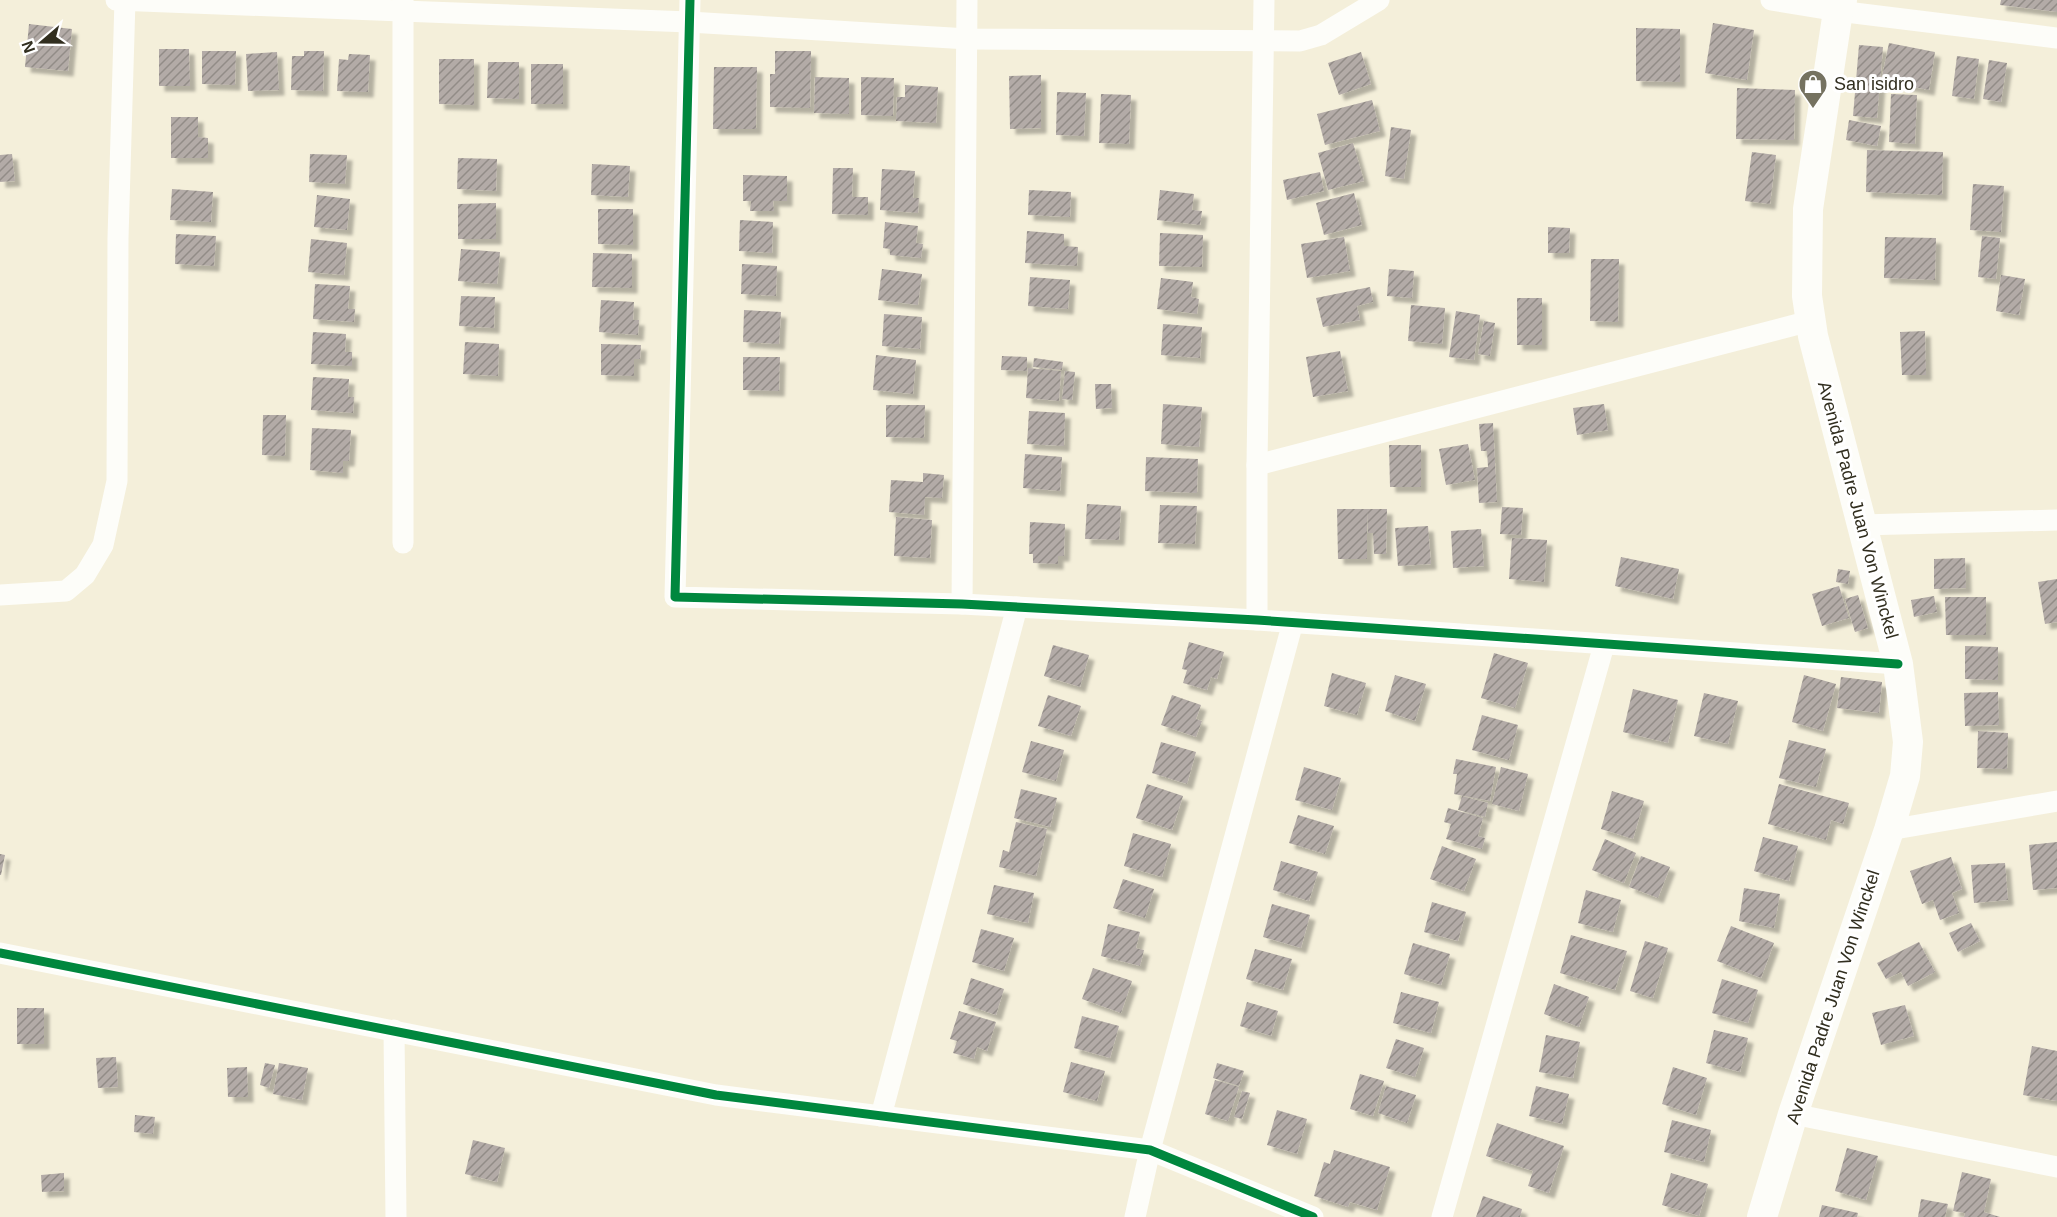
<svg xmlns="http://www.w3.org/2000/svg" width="2057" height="1217" font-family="Helvetica,sans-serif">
	<defs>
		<pattern id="building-hatch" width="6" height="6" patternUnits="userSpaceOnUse" patternTransform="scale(1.5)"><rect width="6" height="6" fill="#b3aba7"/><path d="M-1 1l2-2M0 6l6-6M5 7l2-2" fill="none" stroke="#928c87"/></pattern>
		<filter id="shadow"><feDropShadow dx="5.5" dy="5.5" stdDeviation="1.5" flood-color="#0004"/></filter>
	</defs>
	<rect width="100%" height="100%" fill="#f4efda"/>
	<!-- building -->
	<g fill="url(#building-hatch)" filter="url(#shadow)">
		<polygon points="2001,0 2057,0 2057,12 2000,5"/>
		<polygon points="1713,23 1754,30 1747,80 1705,73"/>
		<polygon points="29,24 72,29 68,71 25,67"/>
		<polygon points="1636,28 1680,29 1680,82 1636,81"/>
		<polygon points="1889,43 1935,52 1929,90 1881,81"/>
		<polygon points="1859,45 1883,47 1877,118 1853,116"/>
		<polygon points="159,49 189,49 190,86 159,86"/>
		<polygon points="202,51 236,51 235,85 202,84"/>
		<polygon points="304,51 324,51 323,91 291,90 292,56 304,56"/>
		<polygon points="775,51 811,51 810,108 770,107 770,74 775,74"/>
		<polygon points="277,52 279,90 248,91 246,54"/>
		<polygon points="1361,52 1371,84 1339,95 1328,63"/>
		<polygon points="349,54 370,55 368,92 337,91 339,59 348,60"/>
		<polygon points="1957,56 1979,59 1974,99 1952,96"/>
		<polygon points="439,59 474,59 474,105 439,104"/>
		<polygon points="1989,60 2007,63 2001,102 1983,99"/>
		<polygon points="488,62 519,62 519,99 487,98"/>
		<rect x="531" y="64" width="32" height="40"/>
		<polygon points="714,67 757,67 756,129 713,129"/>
		<polygon points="1041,75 1041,128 1010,129 1009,76"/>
		<polygon points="815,77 849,78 849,114 814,113"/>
		<polygon points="861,77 894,78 893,116 861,115"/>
		<polygon points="905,85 938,87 936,123 896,121 897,97 905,97"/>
		<polygon points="1737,88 1795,90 1794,140 1736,139"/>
		<polygon points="1057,92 1086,93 1084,136 1056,135"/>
		<polygon points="1101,94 1131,95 1129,144 1099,143"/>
		<polygon points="1891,94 1917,95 1915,144 1889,142"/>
		<polygon points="1372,100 1380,131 1325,145 1317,114"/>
		<polygon points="171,117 198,117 198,137 208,138 208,158 171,158"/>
		<polygon points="1849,120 1881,126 1877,146 1846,140"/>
		<polygon points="1391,127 1411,130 1404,179 1385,176"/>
		<polygon points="1353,143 1364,181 1328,190 1318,153"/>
		<polygon points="1867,150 1943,152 1942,195 1866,192"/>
		<polygon points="1752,152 1776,155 1770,204 1745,201"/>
		<polygon points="12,154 15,181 0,182 0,155"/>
		<polygon points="310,154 347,155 345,184 309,182"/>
		<polygon points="458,158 497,159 496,191 457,189"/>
		<polygon points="592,164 630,166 628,197 591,195"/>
		<polygon points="833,168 853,168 852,197 868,197 868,215 832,214"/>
		<polygon points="882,169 915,171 913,198 919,198 918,213 880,210"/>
		<polygon points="1320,172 1324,191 1287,200 1283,180"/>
		<polygon points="743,175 787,176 787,201 773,201 774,211 750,211 751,201 743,201"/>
		<polygon points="1973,184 2004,186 2001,232 1970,230"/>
		<polygon points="172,189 213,192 211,222 170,220"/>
		<polygon points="1029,190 1071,192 1070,217 1028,215"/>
		<polygon points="1160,190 1194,194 1192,210 1202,211 1200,225 1157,220"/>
		<polygon points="1354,193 1362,225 1324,235 1316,203"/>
		<polygon points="317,195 350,199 347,230 314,227"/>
		<polygon points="496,203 496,239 458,239 458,204"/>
		<polygon points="598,209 633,209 633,245 598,244"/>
		<polygon points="740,220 773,222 772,253 739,251"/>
		<polygon points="885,222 918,226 916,243 923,244 921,258 890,255 890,249 883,248"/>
		<polygon points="1548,227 1570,228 1569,253 1548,253"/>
		<polygon points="1027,231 1064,234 1064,246 1078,247 1077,266 1025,263"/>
		<polygon points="1160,233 1203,235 1202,267 1159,266"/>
		<polygon points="176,234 216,236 214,266 175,264"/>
		<polygon points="1982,236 2000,238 1996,279 1978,277"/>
		<polygon points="1344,237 1350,271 1307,278 1301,244"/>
		<polygon points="1885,237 1936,238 1935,280 1884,278"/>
		<polygon points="311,239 347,243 344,275 308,272"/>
		<polygon points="461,249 500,252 497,284 458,281"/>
		<polygon points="593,253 632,254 632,288 592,287"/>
		<polygon points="1591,259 1619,259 1618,322 1590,321"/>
		<polygon points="742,264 777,266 776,296 741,294"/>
		<polygon points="882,269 922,274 918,305 878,300"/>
		<polygon points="1389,269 1414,271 1412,298 1387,296"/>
		<polygon points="2001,275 2025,279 2019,315 1996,311"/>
		<polygon points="1030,277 1070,280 1068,309 1028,306"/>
		<polygon points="1161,278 1193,282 1191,297 1199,299 1197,314 1157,309"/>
		<polygon points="315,284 350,286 348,309 355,309 354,322 313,319"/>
		<polygon points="1370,287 1373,302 1357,306 1360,320 1323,327 1316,298"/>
		<polygon points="461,296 495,297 494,328 459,326"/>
		<rect x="1517" y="298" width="25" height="47"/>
		<polygon points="601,300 634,302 633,320 639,320 638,335 599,332"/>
		<polygon points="1411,305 1445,308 1442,344 1408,341"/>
		<polygon points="744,310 781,312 779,344 743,342"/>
		<polygon points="1456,311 1480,315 1474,360 1449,357"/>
		<polygon points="884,314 922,317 920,349 882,346"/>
		<polygon points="1484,321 1495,323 1490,356 1478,354"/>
		<polygon points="1163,324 1202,327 1200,358 1161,355"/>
		<polygon points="1925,331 1926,375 1902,375 1900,332"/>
		<polygon points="313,332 346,334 345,352 352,352 352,366 311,364"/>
		<polygon points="465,342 499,344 498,376 463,374"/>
		<polygon points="601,344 641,345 640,359 634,359 634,376 601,375"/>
		<polygon points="1340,351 1348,391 1313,397 1306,357"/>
		<polygon points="876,355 916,360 913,394 873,390"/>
		<polygon points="1002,356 1027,357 1027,371 1001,370"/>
		<polygon points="743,357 780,357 779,391 743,390"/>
		<polygon points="1034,358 1063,362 1062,370 1033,367"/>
		<polygon points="1028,368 1061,371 1059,401 1026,398"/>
		<polygon points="1065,371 1075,372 1072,400 1062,399"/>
		<polygon points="313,377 349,379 348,397 354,397 353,413 311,410"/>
		<polygon points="1095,384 1111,384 1112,408 1096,409"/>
		<polygon points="1163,404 1202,407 1199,447 1161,444"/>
		<polygon points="1604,404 1608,430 1577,435 1573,408"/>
		<polygon points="886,405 925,405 924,438 886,437"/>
		<polygon points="1029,411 1065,413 1064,446 1027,444"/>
		<polygon points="263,415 286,415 285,456 262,455"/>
		<polygon points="1493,423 1497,502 1479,503 1477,468 1488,467 1487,451 1481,451 1479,424"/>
		<polygon points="312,428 351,430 349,461 343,461 343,473 310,470"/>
		<polygon points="1468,444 1475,480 1446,485 1439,449"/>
		<polygon points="1389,445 1421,445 1421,487 1390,487"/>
		<polygon points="1025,454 1062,457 1060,491 1023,488"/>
		<polygon points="1146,457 1198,459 1197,493 1145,491"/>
		<polygon points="923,473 944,475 942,498 925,497 924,515 889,512 891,480 923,482"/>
		<polygon points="1087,504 1121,506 1119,540 1085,539"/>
		<polygon points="1160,505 1197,506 1195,544 1158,543"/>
		<polygon points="1502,507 1523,508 1521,535 1500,534"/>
		<polygon points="1337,509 1387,509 1386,554 1374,554 1373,533 1368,533 1367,512 1367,559 1338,559"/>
		<polygon points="896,517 932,520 930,558 894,556"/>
		<polygon points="1030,522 1065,524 1064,556 1058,556 1058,564 1033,563 1033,554 1029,554"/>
		<polygon points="1428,526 1431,564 1398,566 1395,528"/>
		<polygon points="1481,529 1484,566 1453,568 1451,531"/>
		<polygon points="1512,538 1547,540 1544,582 1509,579"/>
		<polygon points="1621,557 1679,569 1673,599 1615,586"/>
		<polygon points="1965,558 1966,588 1934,589 1934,559"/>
		<polygon points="1838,569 1850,571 1848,584 1836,582"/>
		<polygon points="2057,579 2057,622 2045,624 2038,582"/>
		<polygon points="1839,586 1849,618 1822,626 1812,594"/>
		<polygon points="1858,595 1868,628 1855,632 1845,599"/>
		<polygon points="1934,596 1937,612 1914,617 1911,600"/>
		<polygon points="1945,597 1986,597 1986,635 1946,635"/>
		<polygon points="1189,642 1224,652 1217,679 1211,677 1207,690 1183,683 1187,670 1182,669"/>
		<polygon points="1053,645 1089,655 1080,687 1044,676"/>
		<polygon points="1965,646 1998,647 1998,680 1965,679"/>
		<polygon points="1494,653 1528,663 1515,708 1481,698"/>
		<polygon points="1332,673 1366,683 1357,715 1324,706"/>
		<polygon points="1395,675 1426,684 1415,721 1385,711"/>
		<polygon points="1804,675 1836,684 1823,731 1792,722"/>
		<polygon points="1841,677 1882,682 1879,713 1837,708"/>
		<polygon points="1633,689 1678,700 1668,743 1623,732"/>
		<polygon points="1998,692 1999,725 1965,726 1964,693"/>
		<polygon points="1704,693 1738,701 1728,744 1694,736"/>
		<polygon points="1048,695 1081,706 1071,736 1038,726"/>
		<polygon points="1172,695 1201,705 1196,719 1202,721 1196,737 1161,725"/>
		<polygon points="1482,715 1518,725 1509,760 1472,750"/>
		<polygon points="1978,731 2008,733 2007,769 1977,768"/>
		<polygon points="1789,740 1826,749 1816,787 1779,778"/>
		<polygon points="1031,741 1064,750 1056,781 1022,772"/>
		<polygon points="1161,742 1196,752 1187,784 1152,773"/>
		<polygon points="1456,759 1496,767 1490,801 1454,794 1457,774 1453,774"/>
		<polygon points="1304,767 1341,778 1332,810 1295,800"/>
		<polygon points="1501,767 1528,774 1519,811 1492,804"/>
		<polygon points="1147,784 1183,796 1172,830 1136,818"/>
		<polygon points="1779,784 1849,803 1843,824 1831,820 1826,840 1768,824"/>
		<polygon points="1021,789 1057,798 1050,827 1014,818"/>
		<polygon points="1612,791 1644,801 1633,839 1601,829"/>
		<polygon points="1462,796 1488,803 1485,817 1458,810"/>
		<polygon points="1448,808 1483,818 1478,836 1485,838 1482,849 1446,839 1451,824 1444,822"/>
		<polygon points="1298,815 1334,826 1325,854 1289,843"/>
		<polygon points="1016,822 1047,829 1036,876 999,867 1003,850 1009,852"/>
		<polygon points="1133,833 1171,844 1162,877 1124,866"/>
		<polygon points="1763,837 1798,846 1789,881 1754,871"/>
		<polygon points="1605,839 1636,853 1624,883 1592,870"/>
		<polygon points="2057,842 2057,888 2033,890 2029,845"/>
		<polygon points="1442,846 1476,859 1464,891 1430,879"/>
		<polygon points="0,854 5,855 1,875 0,875"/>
		<polygon points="1641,856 1670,867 1658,898 1629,887"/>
		<polygon points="1951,857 1962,889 1952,893 1959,913 1940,920 1933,900 1922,904 1910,871"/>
		<polygon points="1281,861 1318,872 1309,901 1273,890"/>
		<polygon points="2005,863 2008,900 1974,903 1971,865"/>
		<polygon points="1123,879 1154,889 1145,918 1113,908"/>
		<polygon points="994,885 1034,893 1028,923 987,914"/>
		<polygon points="1744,888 1780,894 1774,928 1739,921"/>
		<polygon points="1586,890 1621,900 1613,932 1578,923"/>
		<polygon points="1432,902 1466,912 1458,941 1424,932"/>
		<polygon points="1272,904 1310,915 1301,948 1263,937"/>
		<polygon points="1971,923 1980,941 1958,952 1949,933"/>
		<polygon points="1108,924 1140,932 1136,948 1144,950 1140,966 1101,956"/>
		<polygon points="1731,926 1774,943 1761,978 1717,961"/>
		<polygon points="981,929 1014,938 1004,971 972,962"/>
		<polygon points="1571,935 1627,951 1615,990 1560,973"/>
		<polygon points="1645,941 1668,948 1653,998 1630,991"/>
		<polygon points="1919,942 1935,972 1908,986 1901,972 1886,979 1877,963"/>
		<polygon points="1413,943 1450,954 1441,985 1404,974"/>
		<polygon points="1255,949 1292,959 1283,990 1246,979"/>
		<polygon points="1093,968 1132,981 1121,1013 1082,999"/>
		<polygon points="971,978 1004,989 996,1015 963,1004"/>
		<polygon points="1722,979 1758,990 1748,1023 1712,1013"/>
		<polygon points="1554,984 1589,997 1579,1027 1544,1014"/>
		<polygon points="1401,992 1439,1002 1431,1033 1393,1023"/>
		<polygon points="1247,1002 1278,1011 1271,1036 1240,1026"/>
		<polygon points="1905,1005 1914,1036 1881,1045 1872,1013"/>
		<rect x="17" y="1008" width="27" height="36"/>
		<polygon points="959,1011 996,1022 987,1051 977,1047 974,1059 953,1053 957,1041 950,1039"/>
		<polygon points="1082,1016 1119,1026 1110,1058 1074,1048"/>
		<polygon points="1714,1030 1748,1038 1740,1072 1706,1063"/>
		<polygon points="1546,1035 1580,1042 1573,1078 1539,1072"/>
		<polygon points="1396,1039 1424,1048 1415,1077 1386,1068"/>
		<polygon points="2032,1046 2057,1051 2057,1101 2023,1095"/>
		<polygon points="116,1057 118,1087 98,1088 96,1058"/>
		<polygon points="1071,1062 1105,1071 1097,1101 1063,1092"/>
		<polygon points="265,1063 275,1065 269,1088 260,1085"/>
		<polygon points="279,1063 308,1068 302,1100 273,1094"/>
		<polygon points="1217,1063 1244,1071 1239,1086 1213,1078"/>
		<polygon points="247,1067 248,1097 228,1097 227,1068"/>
		<polygon points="1673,1067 1707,1078 1696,1115 1662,1104"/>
		<polygon points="1360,1074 1384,1081 1373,1116 1350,1109"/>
		<polygon points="1215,1080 1239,1087 1228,1121 1205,1114"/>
		<polygon points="1386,1086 1416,1095 1407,1123 1378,1113"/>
		<polygon points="1536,1086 1569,1094 1562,1124 1529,1116"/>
		<polygon points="1242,1091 1250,1093 1242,1119 1234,1117"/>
		<polygon points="1277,1110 1307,1119 1297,1154 1267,1145"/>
		<polygon points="135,1115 155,1117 153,1134 134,1132"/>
		<polygon points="1672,1120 1711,1130 1704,1162 1664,1152"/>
		<polygon points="1497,1123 1564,1146 1549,1193 1528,1186 1533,1171 1486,1156"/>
		<polygon points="473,1140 505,1148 497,1182 465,1174"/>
		<polygon points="1847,1148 1878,1156 1866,1200 1835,1191"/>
		<polygon points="1334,1150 1390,1167 1377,1210 1350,1202 1348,1207 1314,1196 1324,1162 1330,1164"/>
		<polygon points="1962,1172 1991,1179 1984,1212 2000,1217 1964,1217 1965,1213 1953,1211"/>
		<polygon points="64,1173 64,1191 42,1192 41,1175"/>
		<polygon points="1671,1173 1708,1184 1699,1216 1662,1205"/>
		<polygon points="1483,1196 1522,1209 1520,1217 1476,1217"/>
		<polygon points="1921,1199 1948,1204 1945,1217 1918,1217"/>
		<polygon points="1822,1205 1858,1213 1857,1217 1819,1217"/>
	</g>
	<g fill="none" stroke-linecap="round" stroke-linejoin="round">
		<!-- minor -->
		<g stroke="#fdfdf9" stroke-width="21">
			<polyline points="116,0 689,22 968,39 1300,41 1321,35 1379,0"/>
			<polyline points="690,0 675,597 962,604 1257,620 1898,664"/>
			<polyline points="1771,0 1838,11 2057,38"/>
			<polyline points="1257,465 1810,321"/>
			<polyline points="1861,525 2057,520"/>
			<polyline points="403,543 403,0"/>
			<polyline points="0,595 66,591 85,575 103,545 117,481 118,238 125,0"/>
			<polyline points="962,604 967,0"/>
			<polyline points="1257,620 1257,465 1264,0"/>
			<polyline points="1889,830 2057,801"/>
			<polyline points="0,953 716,1095 1150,1150 1313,1217"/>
			<polyline points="394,1030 396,1217"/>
			<polyline points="1793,1114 2057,1167"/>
			<polyline points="881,1116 1017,607"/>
			<polyline points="1135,1217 1150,1150 1293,622"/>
			<polyline points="1442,1217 1604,645"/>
		</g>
		<!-- secondary -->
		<polyline stroke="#fdfdf9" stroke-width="30" points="1762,1217 1793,1114 1889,830 1905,776 1908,742 1898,664 1813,336 1807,296 1808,209 1838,11 1842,0"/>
		<!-- cycleway casing -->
		<g stroke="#fff" stroke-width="13">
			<g id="cycleway">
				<polyline points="690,0 675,597 962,604 1257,620 1898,664"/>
				<polyline points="0,953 716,1095 1150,1150 1313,1217"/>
			</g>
		</g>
		<!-- cycleway -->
		<use href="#cycleway" stroke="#00873e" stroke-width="9"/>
	</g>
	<!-- icons -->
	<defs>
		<g id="shop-pin" transform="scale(1.5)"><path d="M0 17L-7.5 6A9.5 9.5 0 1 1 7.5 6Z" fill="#757260" stroke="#fff"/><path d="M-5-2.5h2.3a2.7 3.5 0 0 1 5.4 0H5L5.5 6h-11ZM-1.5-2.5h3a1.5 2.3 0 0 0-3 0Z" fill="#fff"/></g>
	</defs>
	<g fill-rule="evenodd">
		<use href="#shop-pin" x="1813" y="84"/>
	</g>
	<g text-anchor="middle" stroke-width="6" stroke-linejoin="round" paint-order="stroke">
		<!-- poi labels -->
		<g font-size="18" fill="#312e1f" stroke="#fff" text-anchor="start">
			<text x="1834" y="90">San isidro</text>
		</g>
		<!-- street labels -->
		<g font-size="18" fill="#312e1f" stroke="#fff">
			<text transform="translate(1858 510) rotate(75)" y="6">Avenida Padre Juan Von Winckel</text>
			<text transform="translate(1833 997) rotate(-72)" y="6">Avenida Padre Juan Von Winckel</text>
		</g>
	</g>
	<!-- north arrow -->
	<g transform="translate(42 42) rotate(250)" stroke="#ffffff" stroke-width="4.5" paint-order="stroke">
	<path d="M0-4.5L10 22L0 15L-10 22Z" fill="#312e1f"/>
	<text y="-9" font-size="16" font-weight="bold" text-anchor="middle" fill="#312e1f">N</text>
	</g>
</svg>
